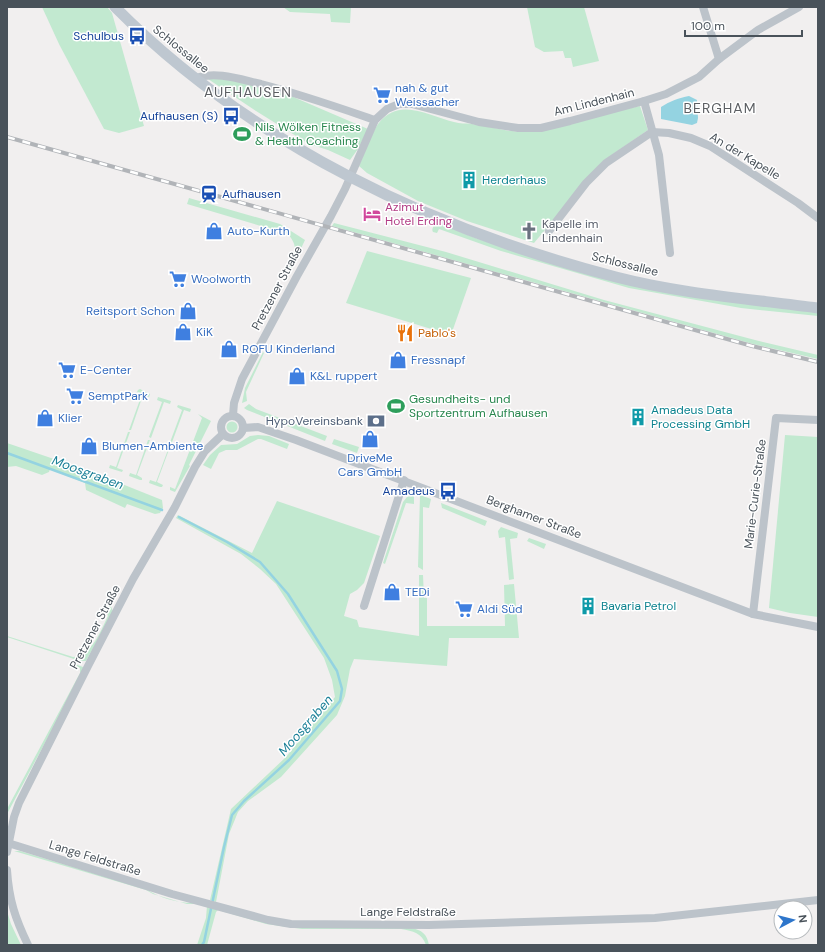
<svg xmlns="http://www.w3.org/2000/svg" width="825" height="952" font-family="'DM Sans',sans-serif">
	<rect width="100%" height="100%" fill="#f1efef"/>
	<!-- green -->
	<g fill="#c2e9d0">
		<polygon points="42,7 107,7 112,13 144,126 119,133 104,129 59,44"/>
		<polygon points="283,7 351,7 350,23 331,22 330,14 290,12"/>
		<polygon points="527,7 584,7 599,61 573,67 571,58 565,58 563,51 544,52 535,47"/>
		<polygon points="216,77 277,90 368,129 358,149 350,160 328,150 309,144 256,111 208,79"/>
		<path d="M640,106L648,130L603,161L534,243L467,221L418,201L367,173L359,166C364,155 372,132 378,124C399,96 429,116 454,122C460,124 466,123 472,124C488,126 504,131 520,132Z"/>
		<path d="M189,198L280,224L305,240L291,270L287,268C294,253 300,249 288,234L187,204Z"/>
		<polygon points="334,223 446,252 604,300 755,340 818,355 818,359 753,344 332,226"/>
		<path d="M438,223L478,239L537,258L818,313V316L741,308L629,288L501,251L439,229L437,233L433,232C431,229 434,225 438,223Z"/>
		<polygon points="367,251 471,278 451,335 346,303"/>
		<polygon points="263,352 264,353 246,392 247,401 242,403 245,388"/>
		<polygon points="140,389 150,394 149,397 143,395 131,430 129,430 142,394 137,392 138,390"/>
		<polygon points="158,397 171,401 170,404 164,402 151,438 149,437 162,402 157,400"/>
		<polygon points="249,404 256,409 327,436 325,441 247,410 244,408"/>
		<polygon points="178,405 191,409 190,412 184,410 171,445 169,445 182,410 177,407"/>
		<polygon points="198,414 211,421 189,465 190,466 175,492 170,490 170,487 175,489 202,418"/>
		<circle cx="232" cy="427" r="5.5"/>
		<polygon points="128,432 130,432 117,468 123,470 122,472 109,468 110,465 116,467"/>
		<polygon points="258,435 269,436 289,444 287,449 261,439 258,439 237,450 226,450 219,453 211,469 203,465 210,455 221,445 237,444 250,436"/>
		<polygon points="785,435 818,437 818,617 790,613 769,608"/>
		<polygon points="334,439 359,447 357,453 332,444"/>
		<polygon points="148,440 150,440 137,475 142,478 142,480 140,480 129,476 130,473 136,475"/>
		<polygon points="7,443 92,472 162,500 163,508 160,513 155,514 127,504 125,508 86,490 85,483 50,469 49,472 42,475 16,466 7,467"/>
		<polygon points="169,447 170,447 157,482 163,485 162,487 160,487 149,483 150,480 156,482"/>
		<polygon points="414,495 414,504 406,503 385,564 383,563 403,502 407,497"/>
		<polygon points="420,495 431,499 429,508 423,507 423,570 418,567"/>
		<polygon points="277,501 380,536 364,583 357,590 350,594 344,616 357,620 359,627 419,636 419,575 423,575 424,598 427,598 427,626 505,626 504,585 514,584 519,638 449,638 447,666 354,659 350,669 345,696 337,715 281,777 248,801 238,812 229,834 216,902 210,900 231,809 286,757 335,697 332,680 324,658 276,584 260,569 241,554 176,518 178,515 252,553"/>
		<polygon points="441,503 487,521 485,526 442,508"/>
		<polygon points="501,527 518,533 517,538 510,539 514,579 509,580 505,537 499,538 498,531"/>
		<polygon points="529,538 546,544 544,549 527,541"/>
		<path d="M109,601L113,612L86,661H80L7,637V636L73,657C92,655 100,632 108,616L107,612L109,606Z"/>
		<polygon points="69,662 83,667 84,670 7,814 7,809 80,673 80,668"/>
		<path d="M14,851H20L146,889C160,898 180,904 196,903L269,923L411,928C422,930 427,934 429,945H426C422,933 413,931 401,929H302L266,924L218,910L216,912L207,945H197L206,918L207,906L196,904H187L153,894L146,890Z"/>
		<polygon points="7,911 11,924 21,945 7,945"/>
	</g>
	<!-- water -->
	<path fill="#94d3e1" d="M689,96L697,100L698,118L697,123L692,125L661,119V107C670,101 679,98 689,96Z"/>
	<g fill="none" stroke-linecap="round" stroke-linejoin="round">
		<!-- stream -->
		<g stroke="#94d3e1" stroke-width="2.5">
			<polyline points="7,453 162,510"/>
			<polyline points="179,517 227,542 260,562 288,594 337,671 342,689 340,701 289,760 244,801 232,815 224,847 204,942 202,945"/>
		</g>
		<!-- minor -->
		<g stroke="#bcc3ca" stroke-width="8">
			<polyline points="703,7 719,59"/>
			<path d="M195,78C217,71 239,79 261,84C300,94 337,107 375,120"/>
			<polyline points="644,101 659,155 670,253"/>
			<polyline points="549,231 586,183 606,163 652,132 669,133 691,138 710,146 798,203 818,218"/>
			<polyline points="233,415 234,403 242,379 297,276 331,216 345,189 375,120 387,109 399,104 412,104 479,122 518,128 541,128 570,121 644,101 666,94 699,77 719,59 758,30 799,7"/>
			<circle cx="232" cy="427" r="11"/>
			<polyline points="243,428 258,427 296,440 753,614 818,627"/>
			<polyline points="364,606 404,480"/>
			<polyline points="753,614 776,418 818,420"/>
			<polyline points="8,843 172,894 268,920 291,924 429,925 655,918 818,900"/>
			<polyline points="7,852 14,817 19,803 88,666 133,579 175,507 195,467 205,451 223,434"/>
			<path d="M7,870C9,900 15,918 28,945"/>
		</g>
		<!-- secondary -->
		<path stroke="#bec7d0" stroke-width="11" d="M115,7C251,144 431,229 616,277C682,294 751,299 818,308"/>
		<!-- rail casing -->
		<g stroke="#b1b4b8" stroke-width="4">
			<polyline id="rail" points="7,137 752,346 818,362"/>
		</g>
		<!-- rail -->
		<use href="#rail" stroke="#fff" stroke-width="2.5" stroke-dasharray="8" stroke-linecap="butt"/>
	</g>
	<!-- icons -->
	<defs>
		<g id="bus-bare" transform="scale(1.38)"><path d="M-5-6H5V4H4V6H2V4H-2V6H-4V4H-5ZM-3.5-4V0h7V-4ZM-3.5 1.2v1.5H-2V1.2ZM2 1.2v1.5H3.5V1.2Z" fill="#1a4fb4" stroke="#fff" stroke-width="2.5" paint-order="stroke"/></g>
		<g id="supermarket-bare" transform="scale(1.38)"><path d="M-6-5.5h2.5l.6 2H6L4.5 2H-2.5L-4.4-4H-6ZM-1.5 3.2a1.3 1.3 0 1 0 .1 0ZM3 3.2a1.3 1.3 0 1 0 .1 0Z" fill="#3f7fe0" stroke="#fff" stroke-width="2.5" paint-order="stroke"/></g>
		<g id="stadium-bare" transform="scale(1.38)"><path d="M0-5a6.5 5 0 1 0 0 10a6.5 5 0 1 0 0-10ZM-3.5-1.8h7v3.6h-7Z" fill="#2e9e5b" stroke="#fff" stroke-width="2.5" paint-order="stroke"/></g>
		<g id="building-bare" transform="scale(1.38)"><path d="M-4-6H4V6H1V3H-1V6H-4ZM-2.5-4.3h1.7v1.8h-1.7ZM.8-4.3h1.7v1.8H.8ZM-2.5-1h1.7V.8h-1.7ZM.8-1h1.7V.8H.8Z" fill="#0f9aa8" stroke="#fff" stroke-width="2.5" paint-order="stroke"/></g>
		<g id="station-bare" transform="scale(1.38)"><path d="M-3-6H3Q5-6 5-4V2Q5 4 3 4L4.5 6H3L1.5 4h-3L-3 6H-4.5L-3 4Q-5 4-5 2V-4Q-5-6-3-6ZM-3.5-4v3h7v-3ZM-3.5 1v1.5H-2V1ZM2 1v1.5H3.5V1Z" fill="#1a4fb4" stroke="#fff" stroke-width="2.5" paint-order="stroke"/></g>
		<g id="hotel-bare" transform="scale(1.38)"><path d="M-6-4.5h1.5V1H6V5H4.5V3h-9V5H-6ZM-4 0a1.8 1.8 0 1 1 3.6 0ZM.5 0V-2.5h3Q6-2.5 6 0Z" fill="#d1479c" stroke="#fff" stroke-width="2.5" paint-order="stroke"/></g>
		<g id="shop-bare" transform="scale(1.38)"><path d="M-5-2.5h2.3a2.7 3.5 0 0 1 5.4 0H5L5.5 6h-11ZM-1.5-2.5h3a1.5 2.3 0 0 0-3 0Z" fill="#3f7fe0" stroke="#fff" stroke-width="2.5" paint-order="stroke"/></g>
		<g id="church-bare" transform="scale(1.38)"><path d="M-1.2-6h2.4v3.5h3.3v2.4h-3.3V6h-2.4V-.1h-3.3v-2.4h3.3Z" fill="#6b7280" stroke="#fff" stroke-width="2.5" paint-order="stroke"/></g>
		<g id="restaurant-bare" transform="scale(1.38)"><path d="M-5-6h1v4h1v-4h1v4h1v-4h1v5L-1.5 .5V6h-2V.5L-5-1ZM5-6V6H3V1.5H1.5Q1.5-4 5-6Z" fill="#e8710a" stroke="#fff" stroke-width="2.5" paint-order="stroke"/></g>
		<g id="bank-bare" transform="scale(1.38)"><path d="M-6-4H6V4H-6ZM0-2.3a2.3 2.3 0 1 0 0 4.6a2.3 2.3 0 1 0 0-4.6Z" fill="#5c6f8a" stroke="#fff" stroke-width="2.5" paint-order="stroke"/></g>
	</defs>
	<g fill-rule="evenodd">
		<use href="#bus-bare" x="137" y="36"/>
		<use href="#supermarket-bare" x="382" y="95"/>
		<use href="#bus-bare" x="231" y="116"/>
		<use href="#stadium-bare" x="242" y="134"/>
		<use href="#building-bare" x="469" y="180"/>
		<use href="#station-bare" x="209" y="194"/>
		<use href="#hotel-bare" x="372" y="214"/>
		<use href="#shop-bare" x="214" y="231"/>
		<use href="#church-bare" x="529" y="231"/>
		<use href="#supermarket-bare" x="178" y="279"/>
		<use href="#shop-bare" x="188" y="311"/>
		<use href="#shop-bare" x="183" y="332"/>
		<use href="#restaurant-bare" x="405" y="333"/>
		<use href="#shop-bare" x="229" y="349"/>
		<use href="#shop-bare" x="398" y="360"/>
		<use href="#supermarket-bare" x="67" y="370"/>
		<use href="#shop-bare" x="297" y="376"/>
		<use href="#supermarket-bare" x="75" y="396"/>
		<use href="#stadium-bare" x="396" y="406"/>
		<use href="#building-bare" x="638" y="417"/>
		<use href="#shop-bare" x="45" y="418"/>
		<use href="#bank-bare" x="376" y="421"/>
		<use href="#shop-bare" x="370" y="439"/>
		<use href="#shop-bare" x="89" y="446"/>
		<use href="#bus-bare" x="448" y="491"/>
		<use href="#shop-bare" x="392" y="592"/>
		<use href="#building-bare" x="588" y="606"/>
		<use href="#supermarket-bare" x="464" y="609"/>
	</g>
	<g text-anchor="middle" stroke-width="3" stroke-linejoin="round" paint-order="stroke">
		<!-- transit labels -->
		<g font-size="12" fill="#164399" stroke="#fff" text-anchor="end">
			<text x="124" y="40">Schulbus</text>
			<text x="218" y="120">Aufhausen (S)</text>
			<text x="222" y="198" text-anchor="start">Aufhausen</text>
			<text x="435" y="495">Amadeus</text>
		</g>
		<!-- street labels -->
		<g font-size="12" fill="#49525a" stroke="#fff">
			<text transform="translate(181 49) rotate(39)" y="4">Schlossallee</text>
			<text transform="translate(594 102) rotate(-14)" y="4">Am Lindenhain</text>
			<text transform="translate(745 156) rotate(31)" y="4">An der Kapelle</text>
			<text transform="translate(625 264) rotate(14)" y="4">Schlossallee</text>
			<text transform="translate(277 288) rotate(-62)" y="4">Pretzener Straße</text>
			<text transform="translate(755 494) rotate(-83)" y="4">Marie-Curie-Straße</text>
			<text transform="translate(534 517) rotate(21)" y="4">Berghamer Straße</text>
			<text transform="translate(95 627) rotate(-62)" y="4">Pretzener Straße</text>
			<text transform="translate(95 858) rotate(17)" y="4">Lange Feldstraße</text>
			<text x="408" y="916">Lange Feldstraße</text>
		</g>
		<!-- shop labels -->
		<g font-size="12" fill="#366cbe" stroke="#fff" text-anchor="start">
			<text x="395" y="92">nah &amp; gut<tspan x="395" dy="14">Weissacher</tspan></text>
			<text x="227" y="235">Auto-Kurth</text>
			<text x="191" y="283">Woolworth</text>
			<text x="175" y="315" text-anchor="end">Reitsport Schon</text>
			<text x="196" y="336">KiK</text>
			<text x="242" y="353">ROFU Kinderland</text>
			<text x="411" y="364">Fressnapf</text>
			<text x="80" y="374">E-Center</text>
			<text x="310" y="380">K&amp;L ruppert</text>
			<text x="88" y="400">SemptPark</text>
			<text x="58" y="422">Klier</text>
			<text x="102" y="450">Blumen-Ambiente</text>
			<text x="370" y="462" text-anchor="middle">DriveMe<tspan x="370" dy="14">Cars GmbH</tspan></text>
			<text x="405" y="596">TEDi</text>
			<text x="477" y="613">Aldi Süd</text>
		</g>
		<!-- leisure labels -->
		<g font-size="12" fill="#27864d" stroke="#fff" text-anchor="start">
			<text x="255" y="131">Nils Wölken Fitness<tspan x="255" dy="14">&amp; Health Coaching</tspan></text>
			<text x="409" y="403">Gesundheits- und<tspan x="409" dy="14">Sportzentrum Aufhausen</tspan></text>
		</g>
		<!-- culture labels -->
		<g font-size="12" fill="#0d838f" stroke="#fff" text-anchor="start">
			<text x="482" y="184">Herderhaus</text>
			<text x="651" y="414">Amadeus Data<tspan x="651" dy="14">Processing GmbH</tspan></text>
			<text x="601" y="610">Bavaria Petrol</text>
		</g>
		<!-- hotel labels -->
		<g font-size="12" fill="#b23c85" stroke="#fff" text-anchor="start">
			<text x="385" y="211">Azimut<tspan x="385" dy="14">Hotel Erding</tspan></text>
		</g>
		<!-- worship labels -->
		<g font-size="12" fill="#5b616d" stroke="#fff" text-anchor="start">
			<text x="542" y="228">Kapelle im<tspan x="542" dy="14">Lindenhain</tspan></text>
		</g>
		<!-- food labels -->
		<g font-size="12" fill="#c56008" stroke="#fff" text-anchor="start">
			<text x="418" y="337">Pablo's</text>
		</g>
		<!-- service labels -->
		<g font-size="12" fill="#4e5e75" stroke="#fff" text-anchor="end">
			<text x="363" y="425">HypoVereinsbank</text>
		</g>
		<!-- water labels -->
		<g font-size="13" font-style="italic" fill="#1d8198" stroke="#fff">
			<text transform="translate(88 472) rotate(20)" y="5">Moosgraben</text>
			<text transform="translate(305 725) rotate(-49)" y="5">Moosgraben</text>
		</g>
		<!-- quarter labels -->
		<g font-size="14" letter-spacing="1" fill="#5c5f63" stroke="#fff">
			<text x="248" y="97">AUFHAUSEN</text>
			<text x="720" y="113">BERGHAM</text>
		</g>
	</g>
	<!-- border -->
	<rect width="825" height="952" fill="none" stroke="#49525a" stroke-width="16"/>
	<!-- north arrow -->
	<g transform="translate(793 920) rotate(83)"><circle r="19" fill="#ffffff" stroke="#b6babd"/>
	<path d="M0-3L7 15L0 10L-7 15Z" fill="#2e76cb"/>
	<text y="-6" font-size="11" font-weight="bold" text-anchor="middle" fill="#49525a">N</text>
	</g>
	<!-- scale -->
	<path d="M685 30v6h117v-6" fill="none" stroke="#49525a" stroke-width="2"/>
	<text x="691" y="30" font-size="12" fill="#49525a" stroke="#ffffff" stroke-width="3" paint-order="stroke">100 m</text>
</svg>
